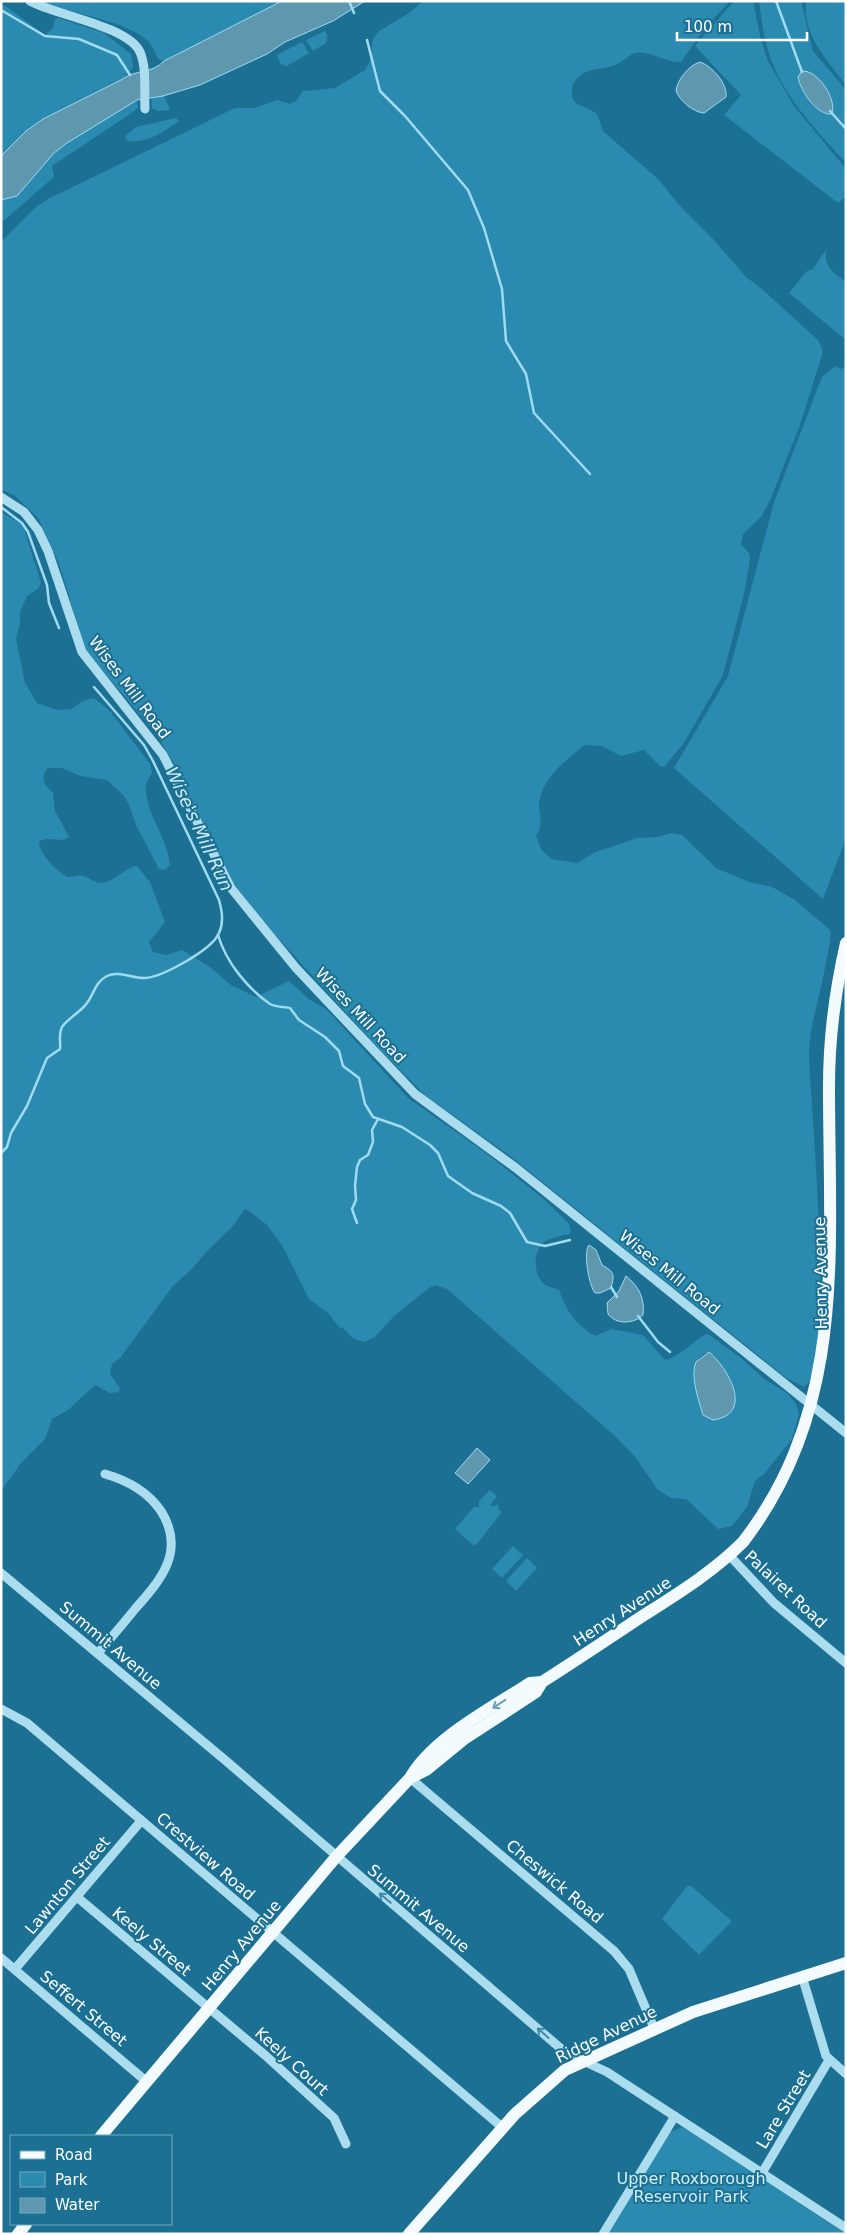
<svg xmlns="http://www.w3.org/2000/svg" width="847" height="2235" font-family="'DejaVu Sans',sans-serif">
	<rect width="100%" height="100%" fill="#1b7093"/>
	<!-- green -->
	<g fill="#2b8aaf" fill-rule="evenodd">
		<path d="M41,1H282L164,61L158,59C155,53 153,47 149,42C127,20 70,14 41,1Z"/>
		<path d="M423,1H730L705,28L681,62C667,62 657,55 644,53C631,50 627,60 617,64C598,73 587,64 573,84C568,109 583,103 597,114L603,131L659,180L679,205L713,239L746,277L762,289L818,340L822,348V355L800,425L771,498L761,517L743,534L741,544L749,553L750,558L745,590L723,675L684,743L664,767L660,766L644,750L621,756L602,746L585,745C567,759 546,775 540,798C536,813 546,820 536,836L541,849L551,859L577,863L596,852L637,838L658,837L672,833L682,835L716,868L749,882L772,887L795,900L830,930C832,940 828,951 826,961C822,991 811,1019 809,1049C809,1097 838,1367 804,1387L785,1377L510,1156L426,1096L382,1052L267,926L231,880L174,764L157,735L86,651L59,564L38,518L14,495L1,490V242L36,207L48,199L235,108H255L277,100L290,104L296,101L303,91L335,88L365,70L370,61L373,39L379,31L409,13Z"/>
		<polygon points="734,1 753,1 761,40 768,61 794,106 846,169 846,196 838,203 724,115 741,95 695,46"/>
		<path d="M759,1H801L813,51L846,90V163C815,129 779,92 767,47C763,32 761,16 759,1ZM799,84L832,114C817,116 806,95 799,84Z"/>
		<path d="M806,1H846V86C827,58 803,38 806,1Z"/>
		<polygon points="1,3 45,35 53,28 55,19 58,18 104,33 131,54 133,68 121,80 43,119 26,131 1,156"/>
		<polygon points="325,31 327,35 326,43 313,51 306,40"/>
		<polygon points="302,42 309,53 287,66 281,64 277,55"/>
		<polygon points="164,95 170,110 158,111 152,108 151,97"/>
		<path d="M137,100L138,108L133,112L52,166L54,177L1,223V200C26,196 37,168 55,152C75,134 113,115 137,100Z"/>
		<path d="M176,118L179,121C163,132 149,143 128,141L125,136L136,127Z"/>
		<path d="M827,248C822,266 833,272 846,282V340L789,293L807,271L813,269Z"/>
		<polygon points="835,366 841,369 846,366 846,838 823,899 674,768 728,676 774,502 818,387 822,377"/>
		<path d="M1,512L23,525L41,583L38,589L27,596L20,612V623L16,639L25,683L37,703L57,710L71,709L83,701L94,698L110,711L150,764L152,772C151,777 146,781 146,786C145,814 168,838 170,865L165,870L159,869L136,825L129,805L124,796L107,780L80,776L62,768H48L46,770C41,781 45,786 53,792L55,811L69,837L64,840L47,839L39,841C39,854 56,870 67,877C72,877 78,875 83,876C91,878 97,885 106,882C117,879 129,865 137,866L150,882L165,922L149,942L153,952L166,955L182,950L210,967L231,985L256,997L289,981L310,1000L326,1009L408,1098L486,1153L545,1200L569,1224L571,1232L569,1234C562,1236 548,1238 543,1243C533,1253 533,1274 544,1284C548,1287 555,1288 559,1290C566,1310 576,1325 595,1336L612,1329L643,1335L665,1360C683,1356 700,1334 708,1334L741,1358L764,1379L787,1393L796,1404L799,1414L792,1439L764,1474L755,1481L747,1507L732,1526L718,1529L686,1499L671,1498L658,1490L636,1458L617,1438L447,1289L435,1285L429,1288L394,1316L375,1337L364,1342L354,1339L344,1329L339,1327L328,1313L309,1299L282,1245L266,1224L246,1209L243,1211L233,1226L206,1252L194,1267L173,1286L120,1358L112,1364L110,1374L120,1388L119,1392L110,1393L95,1385L68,1410L52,1419L45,1439L21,1463L1,1491ZM705,1353L712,1355L726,1373L703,1415C700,1404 691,1376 695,1365C696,1360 702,1356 705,1353Z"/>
		<polygon points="490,1490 497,1496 490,1505 494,1506 498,1504 499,1510 502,1512 477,1544 473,1545 455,1529 474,1507 479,1507 479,1501"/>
		<polygon points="513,1546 523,1555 502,1578 492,1569"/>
		<polygon points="527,1558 537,1568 516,1591 506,1581"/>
		<polygon points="687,1886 691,1886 732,1921 699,1955 662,1919"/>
		<polygon points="682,2127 695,2134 846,2234 608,2234 670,2132"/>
	</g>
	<!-- water -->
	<g fill="#5e97ae" stroke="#9fdbf1">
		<path d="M282,1H365L333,21L285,42L267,54L200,85L163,96L137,100L67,143L54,153L17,196L1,200V156L26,131L43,119L121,80C135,69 152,74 164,61Z"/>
		<path d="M700,62C712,66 728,84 726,97L704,113C693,112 680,101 676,91C677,80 689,65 700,62Z"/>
		<path d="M802,71C818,70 837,99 832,114C817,116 800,90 798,77Z"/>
		<path d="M589,1245L596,1250L602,1265C614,1272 615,1273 611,1288L600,1293H595C589,1286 583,1252 589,1245Z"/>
		<path d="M626,1276C639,1286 645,1299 643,1315C634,1324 616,1325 608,1314L607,1303L619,1291Z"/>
		<path d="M709,1352C728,1368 755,1414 713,1420L703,1415C699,1401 690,1377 696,1362Z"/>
		<polygon points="477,1448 490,1460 468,1484 455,1473"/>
	</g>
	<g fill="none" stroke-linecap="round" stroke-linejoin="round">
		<!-- stream -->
		<g stroke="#9fdbf1" stroke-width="2.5">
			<polyline points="349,1 354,13"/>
			<polyline points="776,1 802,72"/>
			<polyline points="1,10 45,36 79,39 117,55 130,75"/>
			<polyline points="367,40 380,91 405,116 468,190 484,228 502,289 506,341 526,374 534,413 590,474"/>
			<polyline points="830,111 846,129"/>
			<polyline points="1,507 22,523 28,532 47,585 49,603 59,628"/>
			<path d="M218,935C226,962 247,988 270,1004C275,1007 284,1007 290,1008L299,1020L325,1037L339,1051L343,1066L359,1078L365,1104L373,1117L402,1127L430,1145L438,1153L448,1176L472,1193L501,1206L510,1213L527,1242L545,1246L570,1240"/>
			<path d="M1,1153L7,1147L11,1133L27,1106L47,1058L60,1049C61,1042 58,1035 62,1027C68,1018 81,1012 87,1003C94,994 95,982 107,976C119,970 133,979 145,978C162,977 212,950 219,933C224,922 222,911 219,900L153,761L144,745L94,687"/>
			<polyline points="357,1223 352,1209 356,1200 355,1186 357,1167 360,1160 368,1155 373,1142 372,1130 378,1119"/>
			<polyline points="611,1287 617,1297"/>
			<polyline points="638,1316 658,1342 670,1352"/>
		</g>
		<!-- minor -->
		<g stroke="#acddef" stroke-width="9">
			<path d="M30,1C55,15 128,26 140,52C147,68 144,92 145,109"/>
			<polyline points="1,497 24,512 38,530 48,551 82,652 163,755 231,888 296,968 415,1094 516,1168 846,1433"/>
			<polyline points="729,1555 774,1603 846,1663"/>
			<polyline points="1,1573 225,1760 566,2053 607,2072 846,2228"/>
			<path d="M98,1653C110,1639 123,1624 135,1609C161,1580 186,1551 161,1511C148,1492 126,1480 105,1474"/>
			<polyline points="1,1709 27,1723 503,2128"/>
			<polyline points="410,1778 614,1951 629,1969 654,2028"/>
			<polyline points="77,1897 266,2056 334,2118 346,2144"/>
			<polyline points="1,1958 147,2082"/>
			<polyline points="15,1969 141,1821"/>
			<polyline points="802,1976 826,2056 846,2074"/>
			<polyline points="762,2173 829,2060"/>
			<polyline points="603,2234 675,2116"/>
		</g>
		<!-- major -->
		<g stroke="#f4fbff" stroke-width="12">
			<path d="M410,1778L426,1770L464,1739L536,1692L542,1682C575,1661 608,1639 641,1617C677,1594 713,1572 743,1542C847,1407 829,1254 829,1086C829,1038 835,991 846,943"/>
			<path d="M101,2136L336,1857L410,1778C433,1738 492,1708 530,1683L542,1682"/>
			<polyline points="18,2234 26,2224"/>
			<polyline points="409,2234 515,2114 565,2070 693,2012 846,1963"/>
		</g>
	</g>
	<!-- one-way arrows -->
	<defs><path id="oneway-shaft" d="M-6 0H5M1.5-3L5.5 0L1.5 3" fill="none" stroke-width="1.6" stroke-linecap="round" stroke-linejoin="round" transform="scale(1.25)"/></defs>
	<use stroke="#67a1b9" href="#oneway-shaft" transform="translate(499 1704) rotate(147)"/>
	<g stroke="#3f8baa">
		<use href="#oneway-shaft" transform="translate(385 1898) rotate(-140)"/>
		<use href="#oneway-shaft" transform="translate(543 2033) rotate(-139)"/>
	</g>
	<g text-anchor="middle" stroke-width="4" stroke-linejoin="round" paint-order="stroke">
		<!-- street labels -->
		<g font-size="16" fill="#fff" stroke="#1b7093">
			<text transform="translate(130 687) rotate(53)" y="6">Wises Mill Road</text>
			<text transform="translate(361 1015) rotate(47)" y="6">Wises Mill Road</text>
			<text transform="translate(670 1272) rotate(39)" y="6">Wises Mill Road</text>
			<text transform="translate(820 1273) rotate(-91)" y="6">Henry Avenue</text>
			<text transform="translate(786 1589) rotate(43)" y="6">Palairet Road</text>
			<text transform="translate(622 1611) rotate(-33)" y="6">Henry Avenue</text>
			<text transform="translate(111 1645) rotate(40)" y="6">Summit Avenue</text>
			<text transform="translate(206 1856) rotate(41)" y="6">Crestview Road</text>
			<text transform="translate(555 1881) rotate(40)" y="6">Cheswick Road</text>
			<text transform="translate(67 1885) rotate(-50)" y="6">Lawnton Street</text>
			<text transform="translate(419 1908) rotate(40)" y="6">Summit Avenue</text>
			<text transform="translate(152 1941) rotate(40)" y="6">Keely Street</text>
			<text transform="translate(241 1945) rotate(-50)" y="6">Henry Avenue</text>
			<text transform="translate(84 2008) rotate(40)" y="6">Seffert Street</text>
			<text transform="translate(606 2034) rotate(-26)" y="6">Ridge Avenue</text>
			<text transform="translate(292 2061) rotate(42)" y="6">Keely Court</text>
			<text transform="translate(783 2109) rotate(-59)" y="6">Lare Street</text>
		</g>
		<!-- park labels -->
		<g font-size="16" fill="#d2f0fb" stroke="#1b7093">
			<text x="691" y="2184">Upper Roxborough<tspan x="691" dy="18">Reservoir Park</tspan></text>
		</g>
		<!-- water labels -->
		<g font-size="18" font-style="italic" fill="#cdedf9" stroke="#1b7093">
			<text transform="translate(199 829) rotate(65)" y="6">Wise's Mill Run</text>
		</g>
	</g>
	<!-- border -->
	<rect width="847" height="2235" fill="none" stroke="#ffffff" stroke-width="5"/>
	<!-- legend -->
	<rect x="10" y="2135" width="162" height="90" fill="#1b7093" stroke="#76a9be"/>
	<rect x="20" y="2151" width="25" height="8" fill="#f4fbff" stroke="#76a9be"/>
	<text x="55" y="2160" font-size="15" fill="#ffffff">Road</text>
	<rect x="20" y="2172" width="25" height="15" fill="#2b8aaf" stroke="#76a9be"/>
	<text x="55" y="2185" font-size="15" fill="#ffffff">Park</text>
	<rect x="20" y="2198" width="25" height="15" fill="#5e97ae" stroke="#76a9be"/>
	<text x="55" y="2210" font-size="15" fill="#ffffff">Water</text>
	<!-- scale -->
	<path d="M677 32v8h130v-8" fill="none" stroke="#ffffff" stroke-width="2.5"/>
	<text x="684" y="32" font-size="15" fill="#ffffff" stroke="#1b7093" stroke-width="4" paint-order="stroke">100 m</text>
</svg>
